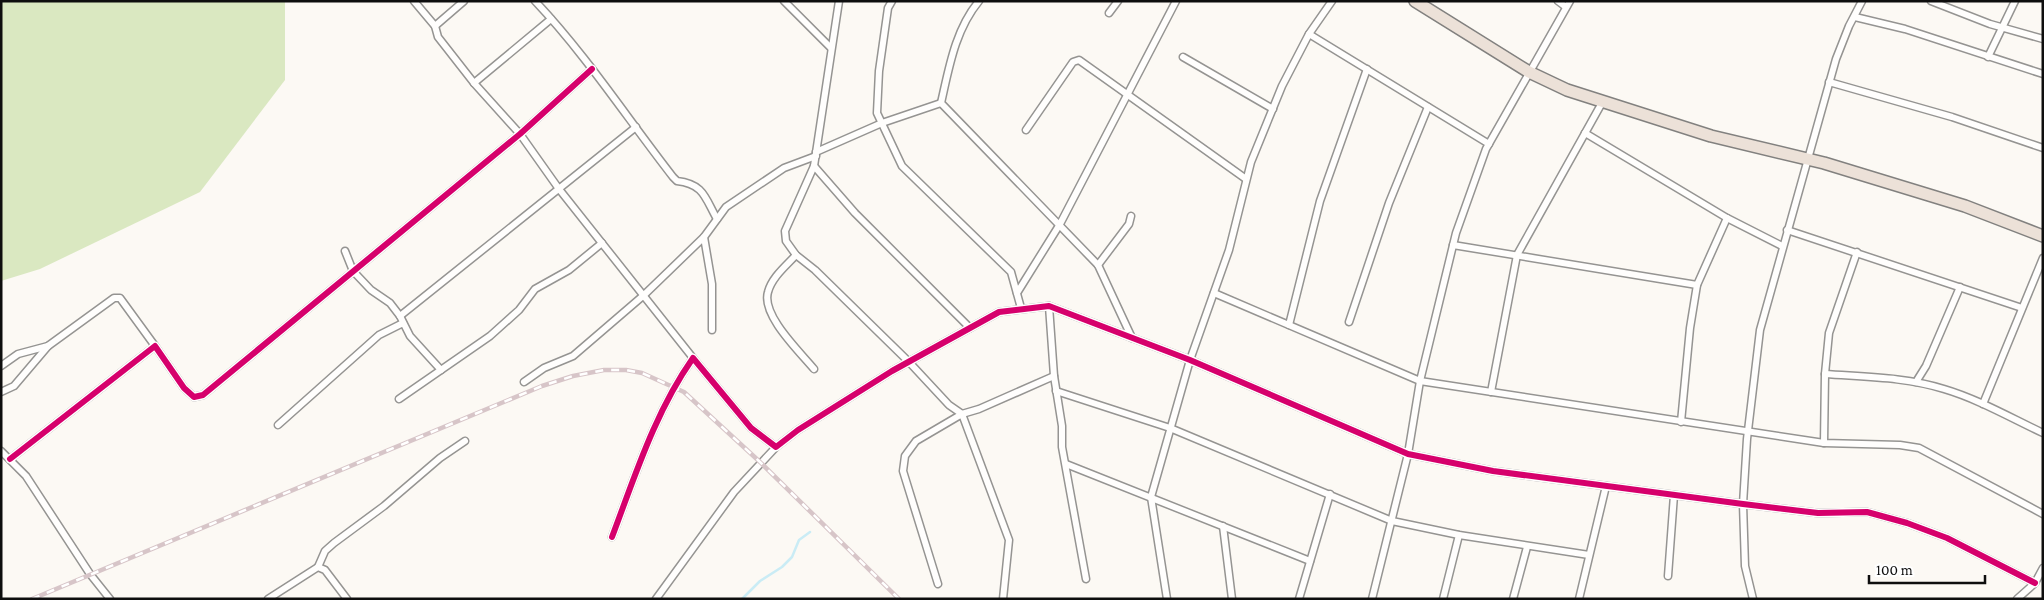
<svg xmlns="http://www.w3.org/2000/svg" width="2044" height="600" font-family="'Crimson Pro',serif">
	<rect width="100%" height="100%" fill="#fcf9f4"/>
	<!-- forest -->
	<polygon fill="#dae8c1" points="1,1 285,1 285,80 200,192 40,269 1,281"/>
	<g fill="none" stroke-linecap="round" stroke-linejoin="round">
		<!-- stream -->
		<polyline stroke="#caecf5" stroke-width="2.5" points="742,599 760,581 782,567 792,557 799,540 810,532"/>
		<!-- minor casing -->
		<g stroke="#959492" stroke-width="9">
			<g id="minor">
				<polyline points="414,1 435,26 438,37 474,83 520,134 559,189 693,358"/>
				<path d="M535,1C586,55 627,118 673,177L677,181C704,184 705,198 717,219"/>
				<polyline points="784,1 831,48"/>
				<polyline points="839,1 814,166 785,231 786,241 796,255 815,270 909,362 949,405 962,414 979,409 1054,376"/>
				<polyline points="892,1 888,8 879,71 877,113 902,166 1011,272 1021,308"/>
				<path d="M979,1C955,30 949,68 941,103L1098,265L1132,338"/>
				<polyline points="1558,1 1566,7"/>
				<polyline points="1931,1 1990,24 2043,39"/>
				<polyline points="1109,13 1118,1"/>
				<polyline points="1855,17 1905,29 2043,74"/>
				<polyline points="435,26 464,1"/>
				<polyline points="1309,34 1489,144"/>
				<polyline points="1183,57 1273,109"/>
				<polyline points="1988,57 2015,1"/>
				<polyline points="1829,82 1952,117 2043,148"/>
				<polyline points="474,83 551,19"/>
				<polyline points="1026,130 1073,62 1079,60 1246,179"/>
				<polyline points="1585,133 1727,218 1782,246"/>
				<polyline points="816,152 882,123 941,103"/>
				<polyline points="814,166 855,213 970,328"/>
				<polyline points="1787,230 2022,308"/>
				<polyline points="704,237 712,284 712,330"/>
				<polyline points="1453,245 1697,285"/>
				<polyline points="345,251 353,271 371,290 390,303 400,316 410,336 441,370"/>
				<path d="M796,255C786,266 772,277 768,292C761,315 800,352 814,369"/>
				<polyline points="1098,265 1129,224 1131,216"/>
				<polyline points="1017,293 1060,224 1176,1"/>
				<polyline points="1214,293 1420,381 1824,443 1900,445 1919,448 2043,514"/>
				<polyline points="1049,306 1054,376 1062,426 1062,447 1086,579"/>
				<polyline points="400,316 636,127"/>
				<polyline points="1349,322 1389,203 1428,107"/>
				<polyline points="1289,325 1320,201 1367,69"/>
				<polyline points="1,366 18,354 48,346 114,298 120,298 155,346"/>
				<path d="M1825,374C1865,377 1906,377 1944,389C1978,399 2011,418 2043,433"/>
				<polyline points="524,382 544,368 573,356 644,295 704,237 726,207 784,168 816,156"/>
				<polyline points="1916,382 1926,366 1960,287"/>
				<polyline points="1056,391 1170,428 1392,521 1459,535 1589,555"/>
				<polyline points="1,392 14,386 48,346"/>
				<polyline points="1491,392 1517,255 1603,101"/>
				<polyline points="399,399 490,336 519,310 535,289 569,270 602,243"/>
				<polyline points="1983,404 2043,258"/>
				<polyline points="1681,422 1690,328 1697,285 1727,218"/>
				<polyline points="278,425 379,335 403,323"/>
				<polyline points="1824,443 1825,374 1829,333 1857,252"/>
				<polyline points="1,451 26,476 90,574 110,599"/>
				<polyline points="10,459 155,346 184,388 194,397 203,395 520,134 592,69"/>
				<polyline points="1066,464 1310,561"/>
				<polyline points="1223,526 1232,599"/>
				<path d="M612,537C635,476 655,412 693,358L751,428L776,447L798,430L892,371L999,312L1049,306L1190,360L1408,454L1493,471L1743,504L1818,513L1867,512L1907,523L1947,538L2035,583"/>
				<polyline points="318,567 325,551 334,543 384,506 440,458 465,441"/>
				<polyline points="1668,576 1674,495"/>
				<polyline points="938,584 903,471 905,456 916,441 962,414 1009,540 1003,599"/>
				<polyline points="268,599 318,567 325,570 347,599"/>
				<polyline points="656,599 734,492 776,447"/>
				<polyline points="1167,599 1151,497 1190,360 1229,250 1251,162 1282,86 1309,34 1332,1"/>
				<polyline points="1299,599 1330,494"/>
				<polyline points="1372,599 1408,454 1420,381 1456,233 1486,149 1570,1"/>
				<polyline points="1443,599 1459,535"/>
				<polyline points="1513,599 1527,547"/>
				<polyline points="1579,599 1606,486"/>
				<polyline points="1753,599 1745,566 1743,504 1747,439 1760,330 1836,59 1849,26 1862,1"/>
				<polyline points="2017,599 2035,583 2043,568"/>
			</g>
		</g>
		<!-- trunk casing -->
		<g stroke="#82817f" stroke-width="14">
			<polyline id="trunk" points="1415,1 1529,72 1567,90 1711,136 1824,163 1965,206 2043,236"/>
		</g>
		<!-- minor -->
		<use href="#minor" stroke="#fffefd" stroke-width="6"/>
		<!-- trunk -->
		<use href="#trunk" stroke="#ece1d8" stroke-width="11"/>
		<!-- rail casing -->
		<g stroke="#d7c5c8" stroke-width="4.5">
			<polyline id="rail" points="32,599 542,386 573,376 604,370 626,370 642,373 684,392 760,462 899,599"/>
		</g>
		<!-- rail -->
		<use href="#rail" stroke="#fff" stroke-width="2.5" stroke-dasharray="8" stroke-linecap="butt"/>
		<!-- cycleway casing -->
		<g stroke="#fff" stroke-width="9">
			<g id="cycleway">
				<polyline points="10,459 155,346 184,388 194,397 203,395 520,134 592,69"/>
				<path d="M612,537C635,476 655,412 693,358L751,428L776,447L798,430L892,371L999,312L1049,306L1190,360L1408,454L1493,471L1743,504L1818,513L1867,512L1907,523L1947,538L2035,583"/>
			</g>
		</g>
		<!-- cycleway -->
		<use href="#cycleway" stroke="#d6006c" stroke-width="6"/>
	</g>
	<!-- border -->
	<rect width="2044" height="600" fill="none" stroke="#0e0e0e" stroke-width="5"/>
	<!-- scale -->
	<path d="M1869 575v8h116v-8" fill="none" stroke="#0e0e0e" stroke-width="2.5"/>
	<text x="1876" y="575" font-size="15" fill="#0e0e0e" stroke="#ffffff" stroke-width="4" paint-order="stroke">100 m</text>
</svg>
